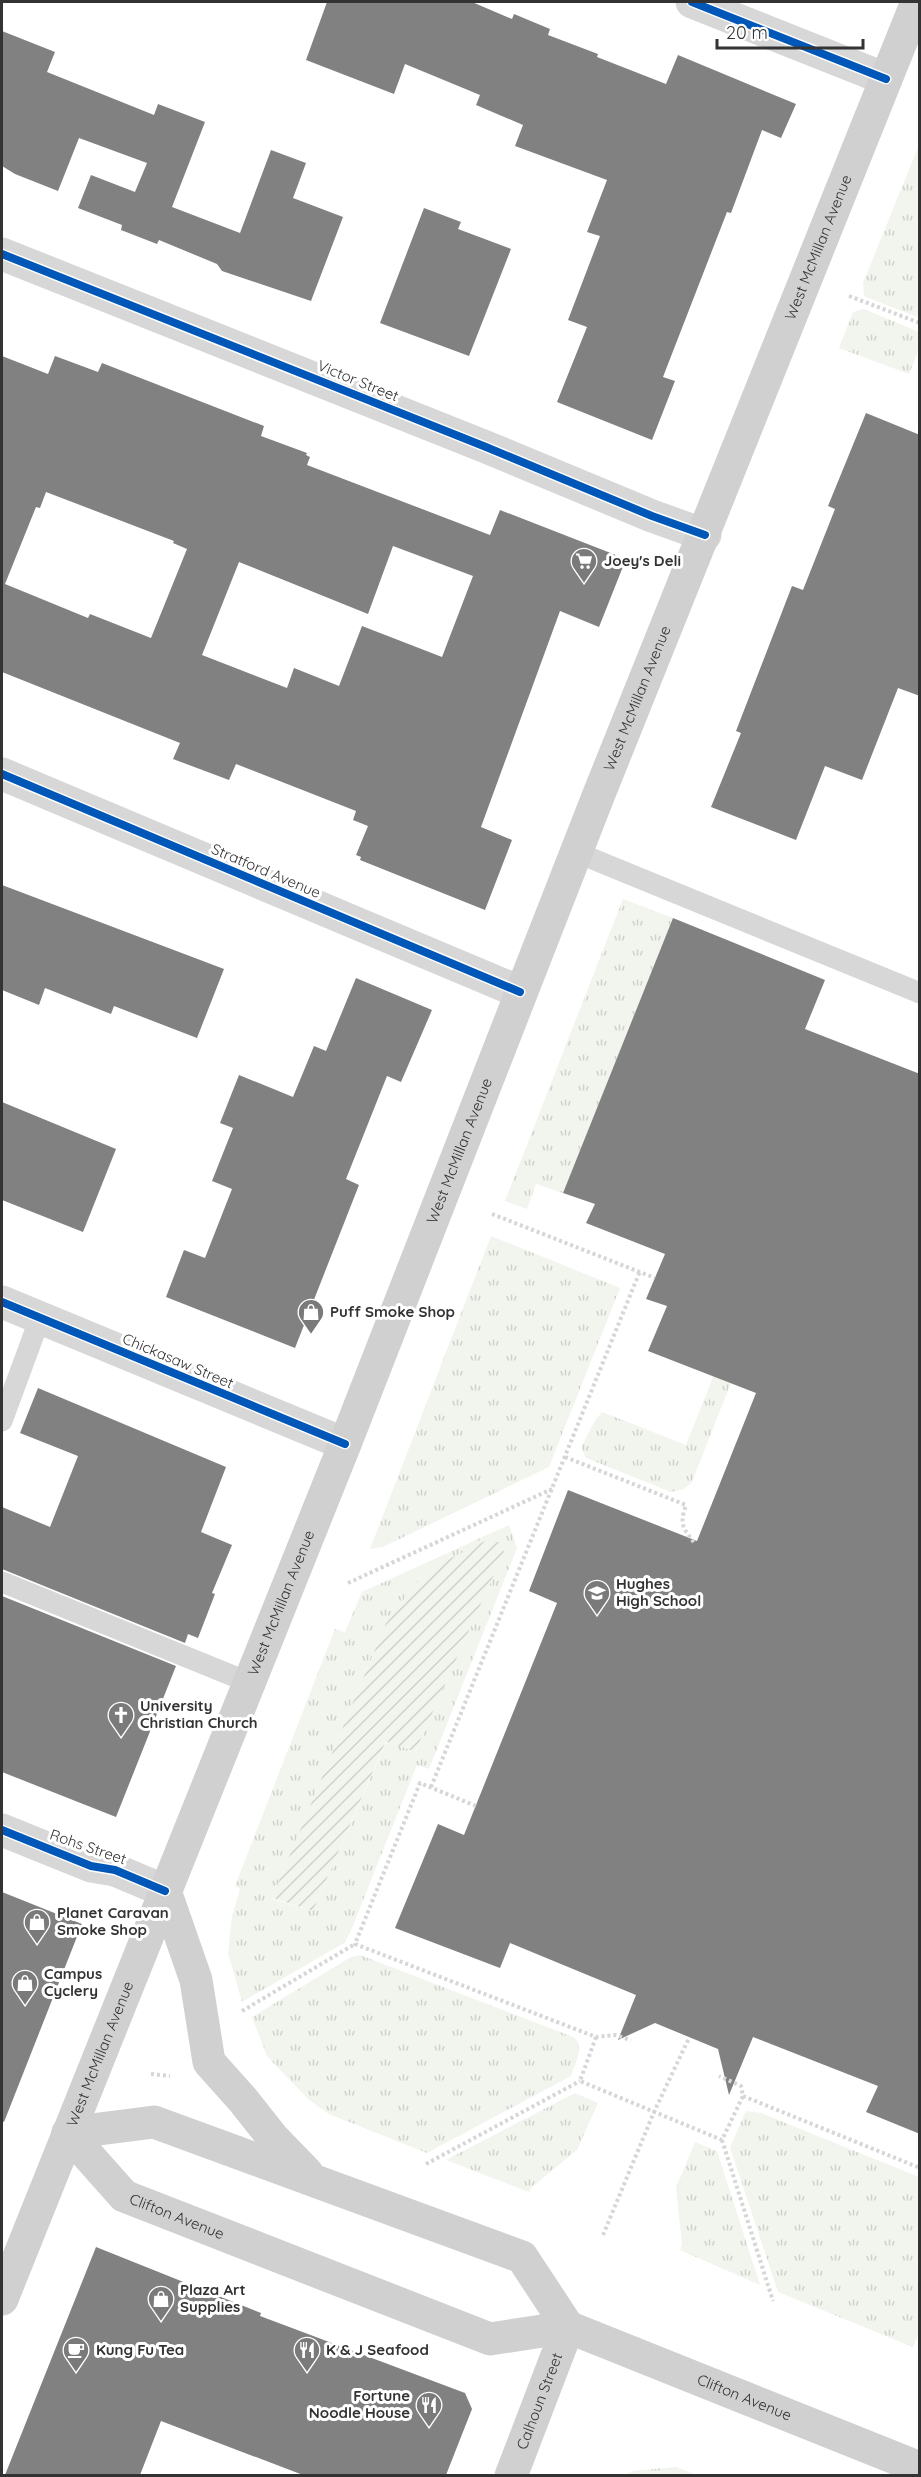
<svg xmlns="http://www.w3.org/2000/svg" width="921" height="2477" font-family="Quicksand,sans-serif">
	<defs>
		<pattern id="grass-tufts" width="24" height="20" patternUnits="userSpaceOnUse" patternTransform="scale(1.5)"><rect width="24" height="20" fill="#f1f5ed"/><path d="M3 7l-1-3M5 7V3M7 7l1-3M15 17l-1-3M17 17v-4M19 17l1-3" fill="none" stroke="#cfd2cc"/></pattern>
		<pattern id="garden-furrows" width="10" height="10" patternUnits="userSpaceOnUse" patternTransform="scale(1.5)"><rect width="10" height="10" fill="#f1f5ed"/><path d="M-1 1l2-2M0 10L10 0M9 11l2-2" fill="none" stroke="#cfd2cc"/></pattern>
	</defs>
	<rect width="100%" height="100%" fill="#fff"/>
	<!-- grass -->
	<g fill="url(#grass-tufts)" fill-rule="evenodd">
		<polygon points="919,145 919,318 864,296 863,283"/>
		<polygon points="864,309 919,332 919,349 909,374 839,348 853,312"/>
		<polygon points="623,899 673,918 563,1193 536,1184 527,1209 505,1201"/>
		<polygon points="491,1236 620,1288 549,1467 383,1547 370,1549"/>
		<polygon points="733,1327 750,1334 692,1482 684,1489 671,1492 586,1458 581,1447 596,1419 602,1412 686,1445"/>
		<path d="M509,1525L517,1548L429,1769L417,1765L350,1933L344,1943L242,2002L228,1953L232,1916L240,1889L235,1886L335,1629L345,1632L362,1592ZM501,1543L504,1552L415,1752L387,1740L313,1911L272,1899L386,1623Z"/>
		<path d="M360,1955L573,2037C586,2046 575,2063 571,2076L427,2153L329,2114L308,2099L267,2056L252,2017L351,1957Z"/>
		<polygon points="575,2093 598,2103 577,2150 532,2187 529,2192 446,2160"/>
		<polygon points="746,2111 761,2113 919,2177 920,2330 913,2347 778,2292 730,2147"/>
		<polygon points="695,2142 717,2151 760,2285 680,2250 682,2244 676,2188"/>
		<polygon points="676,2467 697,2475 625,2475 632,2471"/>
	</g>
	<!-- garden -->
	<polygon fill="url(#garden-furrows)" points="489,1539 501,1543 504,1552 415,1752 386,1741 313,1911 272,1898 386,1623 425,1571"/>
	<!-- building -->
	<g fill="#818181" fill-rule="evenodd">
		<polygon points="327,2 472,2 512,19 514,14 550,29 548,35 598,54 597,57 666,84 678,55 796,104 781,138 762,130 731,213 727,212 663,377 675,381 652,440 557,402 587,327 568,320 600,236 587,232 607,180 515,146 523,125 476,105 480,95 405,64 394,94 306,60"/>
		<polygon points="2,31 55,52 47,72 154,115 158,104 205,122 172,207 240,233 271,150 306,163 293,198 343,217 311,301 222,271 217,264 159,240 157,244 121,230 122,225 78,208 91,175 135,192 147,163 79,138 58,191 15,174 2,166"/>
		<polygon points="424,208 461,222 458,229 511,249 469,356 380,323"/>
		<path d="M2,356L48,374L55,356L98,372L102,363L264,426L261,436L307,453L306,455L310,457L307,465L490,535L500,510L626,559L599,627L560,611L481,827L512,840L485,910L360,860L361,857L356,855L368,826L353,820L356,811L236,764L229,780L173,759L180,743L2,672ZM46,492L174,541L173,543L187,549L151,638L90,614L88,618L5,584L36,507L40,508ZM393,546L473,576L442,657L362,626L339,686L294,668L287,688L202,655L239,562L368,614Z"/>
		<polygon points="866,413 920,435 920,696 898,688 862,780 825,766 796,840 711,807 741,733 736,731 792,586 803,590 835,509 828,506"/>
		<polygon points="2,885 224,969 197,1038 114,1006 111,1014 45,988 39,1005 2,990"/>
		<polygon points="673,918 825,980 805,1029 920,1074 920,2134 866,2112 878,2086 753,2037 729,2095 718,2049 655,2023 618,2040 636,1995 510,1943 500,1968 395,1928 438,1824 464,1835 557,1603 529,1591 568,1490 697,1541 756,1393 648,1351 667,1306 646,1299 665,1254 586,1223 595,1204 563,1193"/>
		<polygon points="356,978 432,1010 401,1082 387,1076 346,1179 359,1185 295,1348 166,1297 184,1250 205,1258 232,1189 212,1181 233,1128 220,1123 239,1075 293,1097 314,1046 326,1051"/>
		<polygon points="2,1102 116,1149 83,1232 2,1200"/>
		<polygon points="38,1388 226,1467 201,1532 232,1545 212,1593 215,1594 198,1638 188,1634 185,1643 2,1569 2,1507 50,1527 78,1456 20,1433"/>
		<polygon points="2,1596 176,1666 116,1817 2,1772"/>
		<polygon points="2,1892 82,1924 4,2122 2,2121"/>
		<polygon points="96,2247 261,2313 260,2316 465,2393 472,2409 446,2475 303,2475 161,2421 140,2475 5,2475"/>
	</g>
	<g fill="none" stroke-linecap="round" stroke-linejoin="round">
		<!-- path -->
		<g stroke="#d6d6d6" stroke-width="4" stroke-dasharray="3 3" stroke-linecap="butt">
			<polyline points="849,296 920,323"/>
			<polyline points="492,1214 655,1278"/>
			<path d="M565,1457L686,1505C679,1526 683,1527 695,1544"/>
			<polyline points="348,1583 552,1489"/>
			<polyline points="431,1787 640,1271"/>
			<polyline points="476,1806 420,1783 355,1944 596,2037 615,2035 631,2040"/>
			<polyline points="242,2011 355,1944"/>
			<polyline points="596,2037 580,2081 722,2140 743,2096 741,2086 719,2076"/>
			<polyline points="151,2074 170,2076"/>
			<polyline points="743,2096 920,2168"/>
			<polyline points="722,2140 773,2301"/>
			<polyline points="426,2164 580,2081"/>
			<polyline points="603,2235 654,2112 689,2038"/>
		</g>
		<!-- service -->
		<g stroke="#d7d7d7" stroke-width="21">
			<polyline points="578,853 920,993"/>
			<polyline points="2,1421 40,1318"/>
			<polyline points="2,1582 248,1682"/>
		</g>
		<!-- minor -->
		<g stroke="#d7d7d7" stroke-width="33">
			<polyline points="692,2 886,79"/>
			<polyline points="2,254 486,447 652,516 705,535"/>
			<polyline points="2,774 520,992"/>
			<polyline points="2,1302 345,1444"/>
			<polyline points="2,1830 91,1866 115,1870 165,1891"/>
		</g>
		<!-- secondary -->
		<g stroke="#d0d0d0" stroke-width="33">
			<polyline points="165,1891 196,1980 209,2062 243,2100 273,2138 307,2173"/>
			<path id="s1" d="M68,2133L124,2196L490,2339L568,2327L920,2468"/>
			<polyline points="68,2133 154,2122 522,2257 568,2327"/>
			<path id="s2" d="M2,2299L345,1444L599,794L917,2"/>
			<path id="s3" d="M511,2476L568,2327"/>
		</g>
		<!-- cycleway casing -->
		<g stroke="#fff" stroke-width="11">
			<g id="cycleway">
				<polyline points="692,2 886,79"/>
				<polyline points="2,254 486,447 652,516 705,535"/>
				<polyline points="2,774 520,992"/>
				<polyline points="2,1302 345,1444"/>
				<polyline points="2,1830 91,1866 115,1870 165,1891"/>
			</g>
		</g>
		<!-- cycleway -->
		<use href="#cycleway" stroke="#0057b8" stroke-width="8"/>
	</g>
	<!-- icons -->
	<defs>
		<g id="supermarket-pin" transform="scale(1.35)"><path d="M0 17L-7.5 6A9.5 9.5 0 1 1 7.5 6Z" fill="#7a7a7a" stroke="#fff"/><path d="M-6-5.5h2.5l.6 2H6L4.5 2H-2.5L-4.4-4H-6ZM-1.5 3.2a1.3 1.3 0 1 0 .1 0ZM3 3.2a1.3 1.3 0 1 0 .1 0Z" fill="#fff"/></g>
		<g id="shop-pin" transform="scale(1.35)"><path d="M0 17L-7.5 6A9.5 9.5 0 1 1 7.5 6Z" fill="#7a7a7a" stroke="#fff"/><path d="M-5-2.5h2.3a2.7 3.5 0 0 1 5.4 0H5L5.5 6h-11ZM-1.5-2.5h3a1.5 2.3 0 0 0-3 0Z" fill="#fff"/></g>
		<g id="school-pin" transform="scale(1.35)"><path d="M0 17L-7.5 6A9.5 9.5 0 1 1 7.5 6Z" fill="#7a7a7a" stroke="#fff"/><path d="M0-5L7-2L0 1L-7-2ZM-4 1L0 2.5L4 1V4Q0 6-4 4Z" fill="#fff"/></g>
		<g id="church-pin" transform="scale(1.35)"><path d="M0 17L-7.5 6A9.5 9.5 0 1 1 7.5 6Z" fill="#7a7a7a" stroke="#fff"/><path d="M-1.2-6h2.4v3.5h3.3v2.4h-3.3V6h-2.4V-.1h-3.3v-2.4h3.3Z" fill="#fff"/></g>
		<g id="cafe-pin" transform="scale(1.35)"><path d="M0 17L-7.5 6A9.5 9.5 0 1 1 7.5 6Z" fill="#7a7a7a" stroke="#fff"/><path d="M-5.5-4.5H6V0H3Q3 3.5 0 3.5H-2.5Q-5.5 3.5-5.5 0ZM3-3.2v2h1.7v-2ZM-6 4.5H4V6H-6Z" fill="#fff"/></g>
		<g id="restaurant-pin" transform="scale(1.35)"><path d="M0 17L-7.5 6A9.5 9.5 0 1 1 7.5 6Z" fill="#7a7a7a" stroke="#fff"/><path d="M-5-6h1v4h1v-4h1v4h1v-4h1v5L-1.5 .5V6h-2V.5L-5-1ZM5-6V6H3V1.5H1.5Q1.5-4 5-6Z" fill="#fff"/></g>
	</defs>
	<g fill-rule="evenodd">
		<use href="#supermarket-pin" x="584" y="561"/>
		<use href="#shop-pin" x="311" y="1312"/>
		<use href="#school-pin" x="597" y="1593"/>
		<use href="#church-pin" x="121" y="1715"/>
		<use href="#shop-pin" x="37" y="1922"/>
		<use href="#shop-pin" x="25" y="1983"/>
		<use href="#shop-pin" x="161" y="2299"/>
		<use href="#cafe-pin" x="76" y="2350"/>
		<use href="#restaurant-pin" x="307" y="2350"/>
		<use href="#restaurant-pin" x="429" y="2405"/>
	</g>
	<g text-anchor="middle" stroke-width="6" stroke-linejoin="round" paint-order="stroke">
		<!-- street labels -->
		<g font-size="15" fill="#333" stroke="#fff">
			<text dy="5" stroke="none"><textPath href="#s2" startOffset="2208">West McMillan Avenue</textPath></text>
			<text transform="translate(358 381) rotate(22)" y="5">Victor Street</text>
			<text dy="5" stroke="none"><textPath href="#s2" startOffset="1722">West McMillan Avenue</textPath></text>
			<text transform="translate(266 871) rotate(23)" y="5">Stratford Avenue</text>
			<text dy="5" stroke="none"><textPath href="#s2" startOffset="1236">West McMillan Avenue</textPath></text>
			<text transform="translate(178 1361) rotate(23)" y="5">Chickasaw Street</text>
			<text dy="5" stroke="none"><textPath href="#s2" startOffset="750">West McMillan Avenue</textPath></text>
			<text transform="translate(88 1847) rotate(19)" y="5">Rohs Street</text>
			<text dy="5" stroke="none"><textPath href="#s2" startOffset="264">West McMillan Avenue</textPath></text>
			<text dy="5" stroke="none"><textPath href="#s1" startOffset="141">Clifton Avenue</textPath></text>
			<text dy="5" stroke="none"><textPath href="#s1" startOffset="746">Clifton Avenue</textPath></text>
			<text dy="5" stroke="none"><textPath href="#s3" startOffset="80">Calhoun Street</textPath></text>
		</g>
		<!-- poi labels -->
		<g font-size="15" font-weight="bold" fill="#333" stroke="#fff" text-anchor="start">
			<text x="604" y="566">Joey's Deli</text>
			<text x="330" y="1317">Puff Smoke Shop</text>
			<text x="616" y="1589">Hughes<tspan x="616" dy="17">High School</tspan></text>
			<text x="140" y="1711">University<tspan x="140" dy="17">Christian Church</tspan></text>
			<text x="57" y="1918">Planet Caravan<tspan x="57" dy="17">Smoke Shop</tspan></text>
			<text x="44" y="1979">Campus<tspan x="44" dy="17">Cyclery</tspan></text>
			<text x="180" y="2295">Plaza Art<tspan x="180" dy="17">Supplies</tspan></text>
			<text x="96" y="2355">Kung Fu Tea</text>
			<text x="326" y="2355">K &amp; J Seafood</text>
			<text x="410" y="2401" text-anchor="end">Fortune<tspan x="410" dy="17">Noodle House</tspan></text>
		</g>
	</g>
	<!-- border -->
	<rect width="921" height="2477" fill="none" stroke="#333333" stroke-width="6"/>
	<!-- scale -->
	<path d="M717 39v9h146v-9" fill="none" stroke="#333333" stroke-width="3"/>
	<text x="726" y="39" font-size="18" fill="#333333" stroke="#ffffff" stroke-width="4.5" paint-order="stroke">20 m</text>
</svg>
